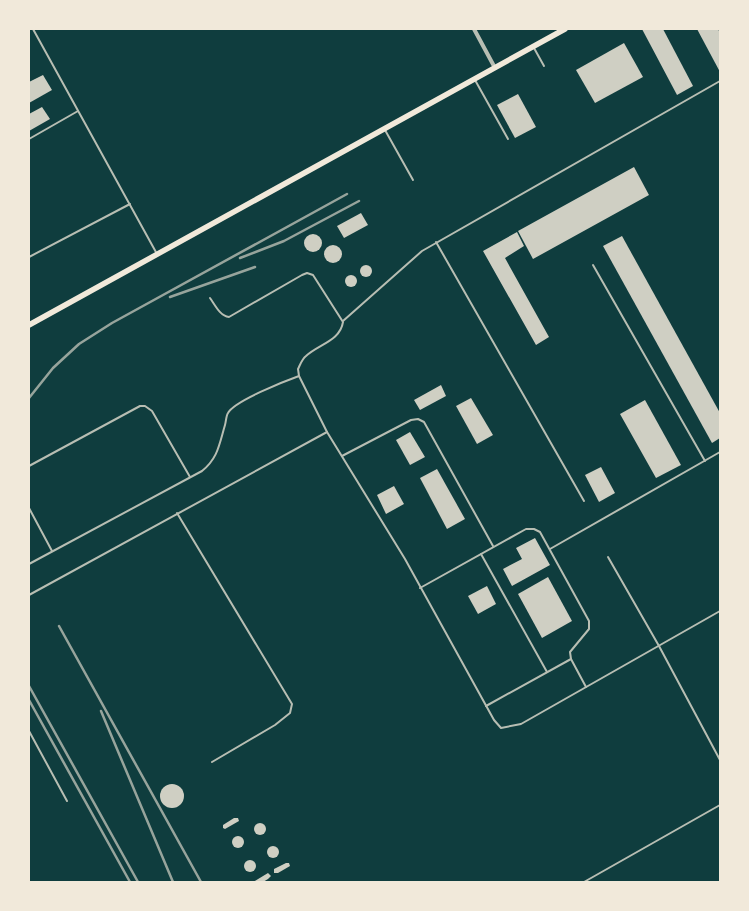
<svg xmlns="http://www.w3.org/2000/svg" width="749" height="911" font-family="'Varela Round',sans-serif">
	<rect width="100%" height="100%" fill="#0f3d3e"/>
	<!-- building -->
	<g fill="#cfcfc3">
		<polygon points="642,29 663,29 693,86 677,95"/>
		<polygon points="697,29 718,29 720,33 720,72"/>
		<polygon points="624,43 643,77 595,103 576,70"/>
		<polygon points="43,75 52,90 29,103 29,82"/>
		<polygon points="518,94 536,127 515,138 497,105"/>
		<polygon points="42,107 50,119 29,131 29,114"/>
		<polygon points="634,167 649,195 533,259 518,231"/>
		<polygon points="361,213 368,225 344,238 337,226"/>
		<polygon points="517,232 524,246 505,258 549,337 536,345 483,251"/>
		<circle cx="313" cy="243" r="9"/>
		<polygon points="622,236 720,413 720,438 712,443 603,246"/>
		<circle cx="333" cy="254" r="9"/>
		<circle cx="366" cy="271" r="6"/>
		<circle cx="351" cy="281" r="6"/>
		<polygon points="441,385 446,396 420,410 414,400"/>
		<polygon points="471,398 493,435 477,444 456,406"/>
		<polygon points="645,400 681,465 656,478 620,414"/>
		<polygon points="410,432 425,457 410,465 396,440"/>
		<polygon points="601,467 615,493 599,502 585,475"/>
		<polygon points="437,469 465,519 447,529 420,478"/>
		<polygon points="394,486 404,504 386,514 377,495"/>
		<polygon points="535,538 550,565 512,586 503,569 522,559 516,548"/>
		<polygon points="548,577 572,621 542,638 518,594"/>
		<polygon points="487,586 496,604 478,614 468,596"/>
		<circle cx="172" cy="796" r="12"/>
		<polygon points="234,818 238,818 239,821 225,829 223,828 223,825"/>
		<circle cx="260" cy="829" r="6"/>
		<circle cx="238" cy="842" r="6"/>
		<circle cx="273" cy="852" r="6"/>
		<circle cx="250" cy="866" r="6"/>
		<polygon points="286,863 289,863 290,866 278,873 274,873 274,869"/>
		<polygon points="268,873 271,876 268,879 263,882 253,882"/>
	</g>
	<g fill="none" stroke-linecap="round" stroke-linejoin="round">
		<!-- service -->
		<g stroke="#b8beb3" stroke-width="2">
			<polyline points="33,29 157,254"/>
			<polyline points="534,48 544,66"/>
			<polyline points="475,80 508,139"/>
			<polyline points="385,130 413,180"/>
			<polyline points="29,139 78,111"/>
			<polyline points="436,242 584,501"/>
			<polyline points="29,257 130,204"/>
			<polyline points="593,265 705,461"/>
			<polyline points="343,321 422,251 720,81"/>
			<polyline points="327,432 405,559 494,720 501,728 521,724 720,611"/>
			<polyline points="342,456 411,420 418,419 424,422 493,546"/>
			<polyline points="29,466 140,406 145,406 152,411 190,477"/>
			<polyline points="29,508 52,551"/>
			<polyline points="177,513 292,704 290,713 275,725 212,762"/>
			<polyline points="550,549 720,452"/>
			<polyline points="481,554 547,672"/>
			<polyline points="608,557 659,646 720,760"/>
			<path d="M29,564L202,471C218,458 219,445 225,425C226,422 226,416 228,413C234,401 285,381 299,376"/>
			<polyline points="420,588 526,529 534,529 540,532 589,621 589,629 570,652 571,659 586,687"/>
			<path d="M29,595L327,432L299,376L298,369C300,365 302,359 306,356C319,344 340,341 343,322L313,275L307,273L302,275L229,317C220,316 215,305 210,298"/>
			<polyline points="486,706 571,659"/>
			<polyline points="29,731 67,801"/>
			<polyline points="584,882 720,805"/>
		</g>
		<!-- minor -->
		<polyline stroke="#b8beb3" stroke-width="4" points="474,29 495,68"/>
		<!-- secondary -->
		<polyline stroke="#f1e9da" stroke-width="5.5" points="29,325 565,29"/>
		<!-- rail -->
		<g stroke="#97a49c" stroke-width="2.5">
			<polyline points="240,258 284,241 359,201"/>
			<polyline points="170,297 255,267"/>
			<polyline points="29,398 53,368 79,344 112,323 347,194"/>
			<polyline points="59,626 201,882"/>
			<polyline points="29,686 138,882"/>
			<polyline points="29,700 130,882"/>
			<polyline points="101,711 173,882"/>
		</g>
	</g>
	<!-- border -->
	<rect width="749" height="911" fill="none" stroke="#f1e9da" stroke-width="60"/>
</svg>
